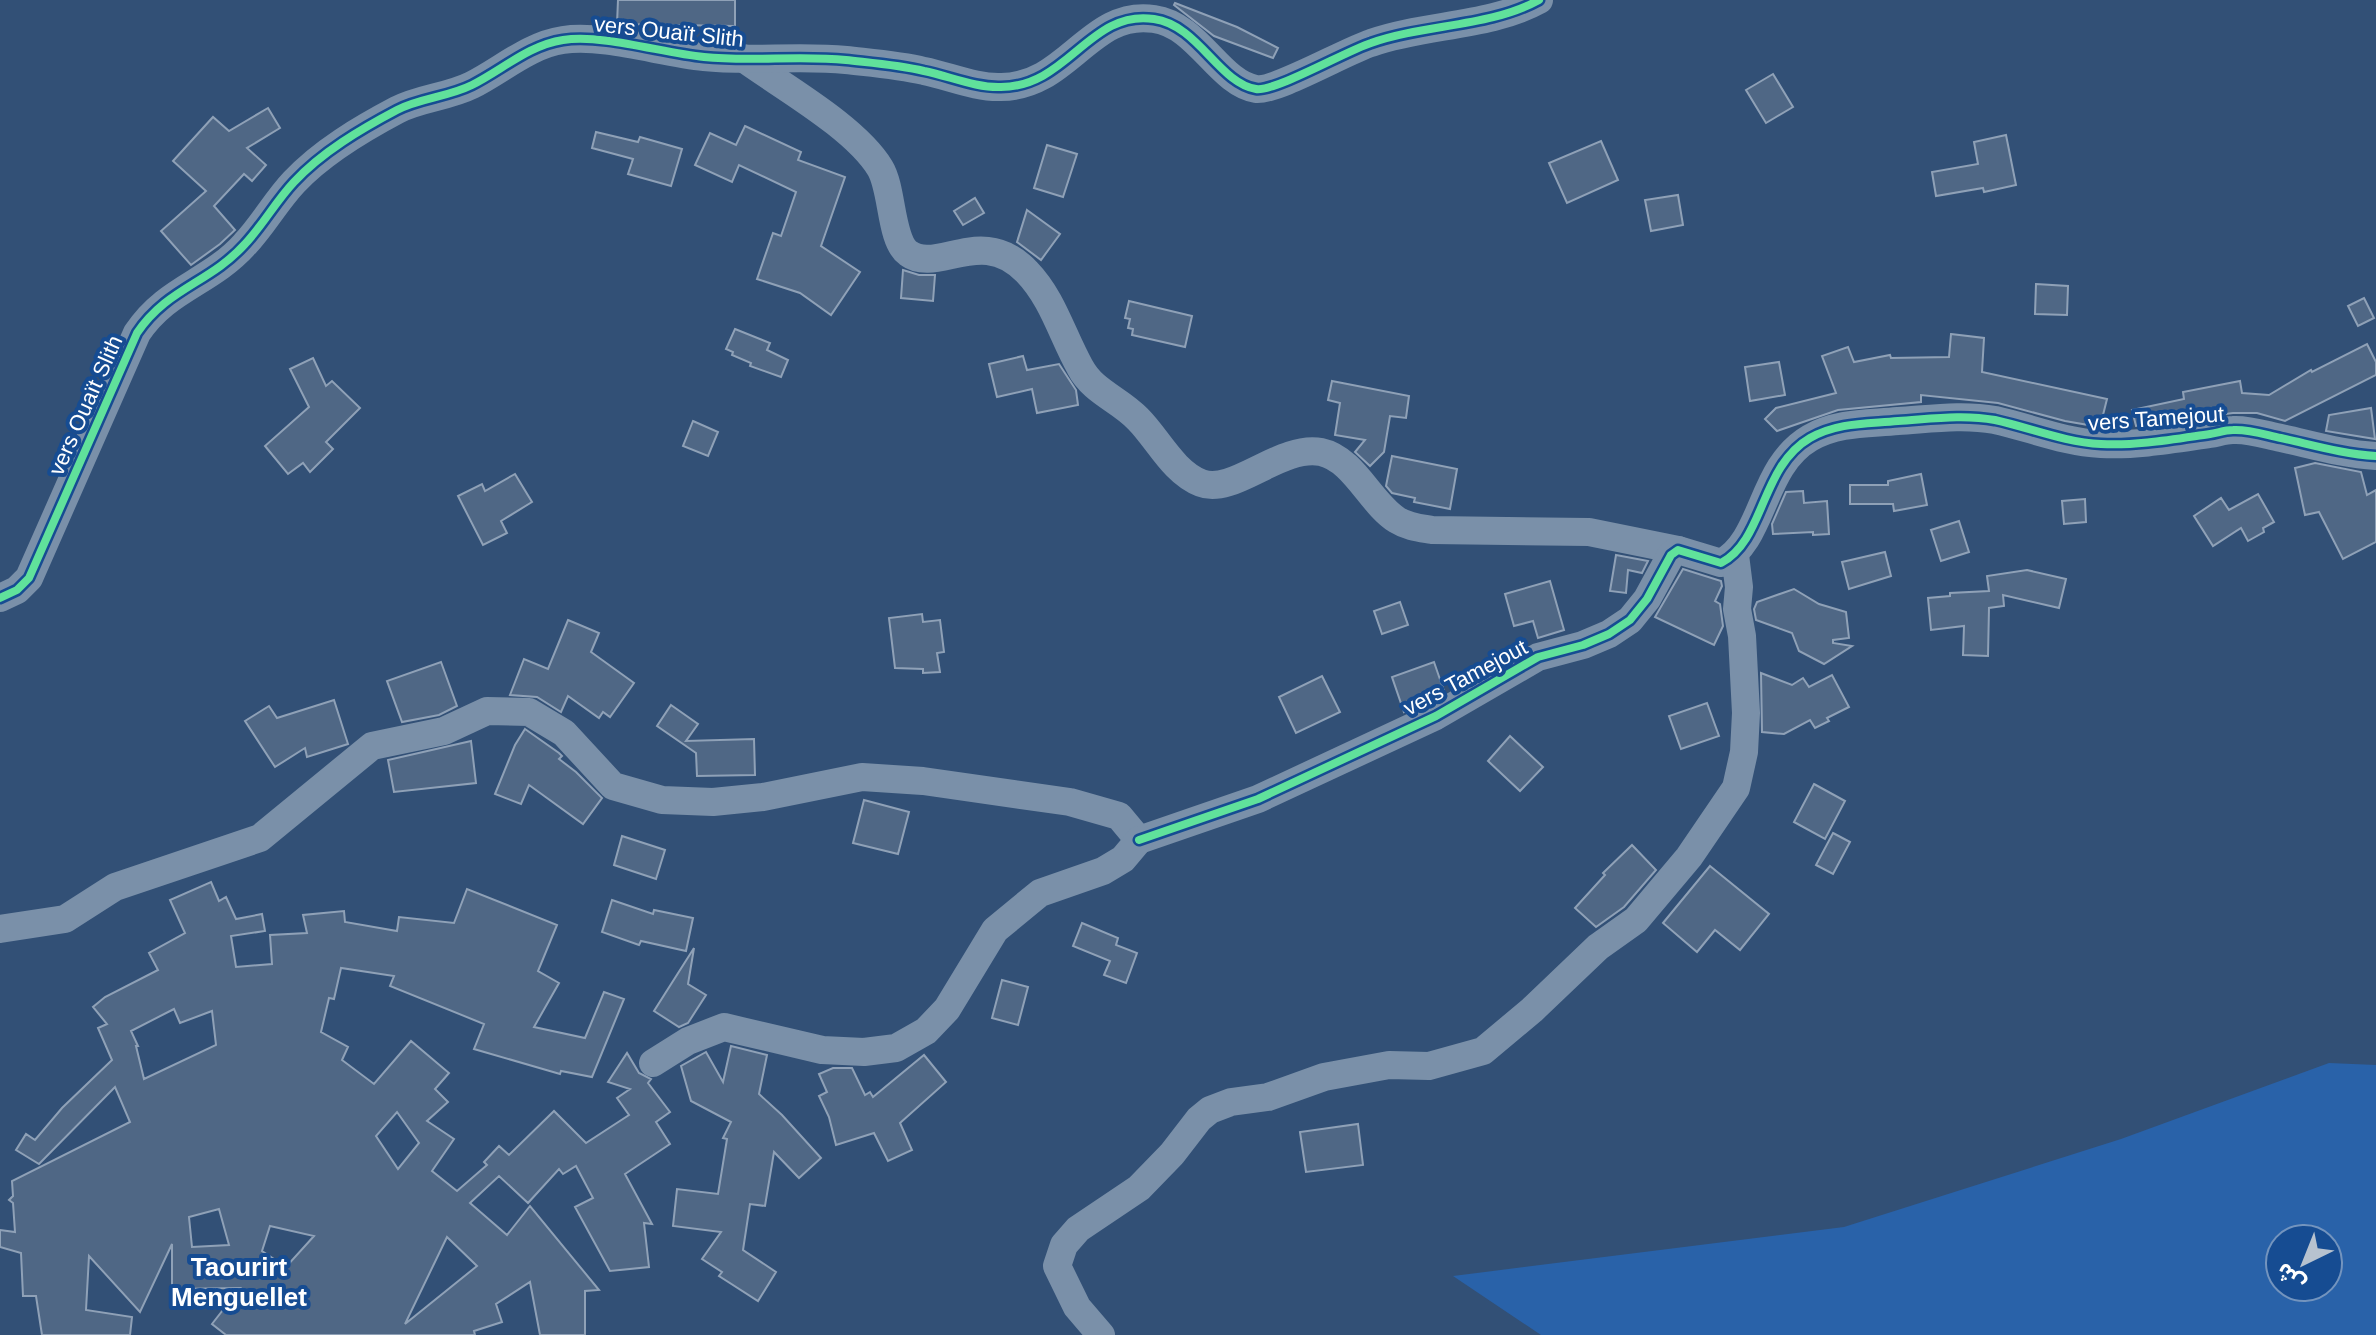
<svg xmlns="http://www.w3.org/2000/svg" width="2376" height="1335" font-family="Helvetica,'Noto Sans Arabic',sans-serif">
	<rect width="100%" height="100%" fill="#325076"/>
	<!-- green -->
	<path fill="#2962a9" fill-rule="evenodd" d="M2329,1063L2376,1065V1335H1541L1453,1276L1844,1227L2121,1139ZM2280,1239H2328V1287H2280Z"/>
	<!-- building -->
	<g fill="#4f6785" stroke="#8fa1b7" stroke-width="2" fill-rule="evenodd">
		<polygon points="618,0 735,0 735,26 617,24"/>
		<polygon points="1175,3 1237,27 1278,48 1273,58 1214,36 1174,5"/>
		<polygon points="1773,74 1793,107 1766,123 1746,90"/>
		<polygon points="268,108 280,128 247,148 266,165 252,181 244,174 214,206 235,230 220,244 191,265 161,231 206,191 173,161 213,117 229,131"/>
		<polygon points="745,126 801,152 798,160 845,177 821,246 860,272 831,315 800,293 757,279 773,233 781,236 796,192 739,165 732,182 695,165 710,133 736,145"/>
		<polygon points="596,132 638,142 640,137 682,149 671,186 628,174 633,159 592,148"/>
		<polygon points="2006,135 2016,185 1984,192 1983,188 1936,196 1932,172 1978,164 1974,142"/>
		<polygon points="1601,141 1618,180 1567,203 1549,163"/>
		<polygon points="1047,145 1077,154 1063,197 1034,188"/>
		<polygon points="1678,195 1683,225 1651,231 1645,200"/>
		<polygon points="975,198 984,213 963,225 954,211"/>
		<polygon points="1027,210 1060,234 1041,260 1017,242"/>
		<polygon points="903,270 919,275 935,275 933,301 901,298"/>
		<polygon points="2036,284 2068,286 2067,315 2035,314"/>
		<polygon points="2364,298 2374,318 2358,326 2348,306"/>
		<polygon points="1129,301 1192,316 1185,347 1132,335 1133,329 1128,328 1130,319 1125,318"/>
		<polygon points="735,329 770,343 767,350 788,360 781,377 750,366 751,363 732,355 733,352 726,349"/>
		<polygon points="1951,334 1984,338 1982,372 2107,399 2100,427 2065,421 1998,403 1921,395 1921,402 1838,410 1777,431 1765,419 1776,408 1836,393 1822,356 1848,347 1854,362 1890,355 1891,358 1949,357"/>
		<polygon points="2367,344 2376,362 2376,375 2285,421 2257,413 2233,413 2136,426 2132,410 2184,399 2183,392 2240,381 2242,393 2269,395 2311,370 2312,372"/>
		<polygon points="1023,356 1027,370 1059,364 1076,390 1078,405 1037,413 1032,389 997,397 989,364"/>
		<polygon points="313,358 326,386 332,381 360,408 326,442 333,449 310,472 303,463 288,474 265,446 309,407 290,369"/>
		<polygon points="1779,362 1785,395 1750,401 1745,367"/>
		<polygon points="1332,381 1409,396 1406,418 1390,416 1384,452 1370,466 1355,452 1365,440 1335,435 1340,403 1328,400"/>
		<polygon points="2371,408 2375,439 2326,431 2329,415"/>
		<polygon points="693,421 718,432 708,456 683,446"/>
		<polygon points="1392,456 1457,469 1450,509 1414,502 1415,498 1392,493 1386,486"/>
		<polygon points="2315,463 2361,472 2367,495 2376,490 2376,542 2343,559 2319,512 2305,515 2295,468"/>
		<polygon points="515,474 532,502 501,521 507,533 483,545 458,496 482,484 485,491"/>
		<polygon points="1921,474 1927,505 1894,511 1893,504 1850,504 1850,485 1888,485 1888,481"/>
		<polygon points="1803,491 1804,503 1827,501 1829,534 1813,535 1813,532 1773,534 1772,524 1786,492"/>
		<polygon points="2258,494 2274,522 2263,528 2264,532 2248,541 2241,528 2213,546 2194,516 2221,498 2229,510"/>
		<polygon points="2085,499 2086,522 2064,524 2062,501"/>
		<polygon points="1959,521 1969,552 1941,561 1931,530"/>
		<polygon points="1885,552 1891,576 1849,589 1842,562"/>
		<polygon points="1616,555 1648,561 1642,573 1628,570 1626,593 1610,591"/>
		<polygon points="1683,569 1721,581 1722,586 1715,601 1720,604 1723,626 1714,645 1655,617"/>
		<polygon points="2027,570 2066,579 2059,608 2003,595 2004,606 1989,608 1988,656 1963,655 1964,626 1931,630 1928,598 1950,596 1950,593 1989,591 1987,576"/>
		<polygon points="1550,581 1564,630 1538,638 1533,621 1514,626 1505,594"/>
		<polygon points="1794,589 1819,604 1846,612 1849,638 1833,640 1833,643 1852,646 1824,664 1799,651 1792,633 1756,620 1754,609 1757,602"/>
		<polygon points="1400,602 1408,625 1382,634 1374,611"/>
		<polygon points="922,614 923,622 940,620 944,652 937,653 940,672 923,673 923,669 895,668 889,618"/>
		<polygon points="568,620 599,633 591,652 634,683 610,717 603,712 599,718 568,696 561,712 537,697 510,695 524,659 548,669"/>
		<polygon points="441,662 457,706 439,715 402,722 387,681"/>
		<polygon points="1434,662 1444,691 1404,712 1392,677"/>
		<polygon points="1761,673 1792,685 1803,678 1809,687 1832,675 1849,707 1827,718 1829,721 1815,728 1810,720 1784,734 1762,732"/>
		<polygon points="1322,676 1340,712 1296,733 1279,697"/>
		<polygon points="334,700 348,744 307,757 305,748 275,767 245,721 269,706 277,718"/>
		<polygon points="1707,703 1719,736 1681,749 1669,716"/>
		<polygon points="671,705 698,724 686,741 754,739 755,775 697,776 696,753 657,726"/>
		<polygon points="525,729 559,753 562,756 559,759 576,772 602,798 583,824 529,785 521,804 495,794 515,745"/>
		<polygon points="1510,736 1543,767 1520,791 1488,761"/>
		<polygon points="471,741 476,783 394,792 388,760"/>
		<polygon points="1814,784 1845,801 1825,839 1794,822"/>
		<polygon points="864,800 909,812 898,854 853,843"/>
		<polygon points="1833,833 1850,842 1833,874 1816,865"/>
		<polygon points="622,836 665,850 656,879 614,865"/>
		<polygon points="1632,845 1656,870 1624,907 1596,927 1575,908 1605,875 1603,873"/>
		<polygon points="1710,866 1769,914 1740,950 1715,930 1697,952 1663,923"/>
		<path d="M211,882L219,901L226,897L236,919L262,914L265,931L231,936L236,967L272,964L270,935L307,933L303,915L344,911L345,922L397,931L399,917L454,923L467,889L557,925L538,971L559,983L534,1027L585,1038L604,992L624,999L592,1077L561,1071L560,1074L474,1049L484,1024L390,986L394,976L341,968L334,999L329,998L321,1032L348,1047L342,1060L374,1084L411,1041L449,1073L435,1089L448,1102L427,1121L454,1139L432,1171L457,1191L487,1165L484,1162L499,1146L509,1155L554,1111L586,1143L629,1115L617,1098L630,1089L608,1082L627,1053L639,1073L651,1079L648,1083L670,1112L656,1122L670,1144L625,1174L652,1224L644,1223L649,1267L610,1271L575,1207L593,1198L576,1166L563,1174L559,1169L528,1203L499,1176L470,1203L507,1235L530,1206L599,1290L585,1291V1335H540L530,1282L496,1304L502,1322L474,1331L475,1335H226L212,1324L240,1288L172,1289V1244L140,1312L89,1256L86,1310L132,1317L130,1335H42L36,1296H23L21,1253L0,1247V1230L15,1232L13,1203L9,1200L13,1196L12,1181L130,1122L115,1087L39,1164L16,1150L26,1134L35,1140L62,1108L112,1060L98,1028L107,1024L93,1007L105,997L158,970L149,953L185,933L170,900ZM174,1009L180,1023L212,1011L216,1045L144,1079L136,1046H138L131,1031ZM397,1112L419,1143L398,1169L376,1136ZM219,1209L229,1245L192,1247L189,1217ZM270,1226L314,1236L286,1267L262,1251ZM447,1237L477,1266L405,1324Z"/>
		<polygon points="612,900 653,914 654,910 693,918 686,951 641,941 639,945 602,932"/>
		<polygon points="1082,923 1118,938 1116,945 1137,953 1126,983 1104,975 1110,961 1073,946"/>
		<polygon points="694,948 688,984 706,995 688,1023 679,1027 654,1011"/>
		<polygon points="1002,980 1028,987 1018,1025 992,1018"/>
		<polygon points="731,1046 767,1055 759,1094 782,1115 821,1158 799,1178 774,1152 765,1206 750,1204 743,1250 776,1272 758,1301 719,1276 722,1272 702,1259 721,1232 673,1226 677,1189 718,1194 727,1139 723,1138 731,1122 691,1101 681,1066 706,1052 723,1082"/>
		<polygon points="924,1055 946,1082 900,1123 912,1150 888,1161 874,1133 836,1145 829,1117 819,1096 827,1092 819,1074 833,1068 852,1068 865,1095 870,1092 873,1097"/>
		<polygon points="1358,1124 1363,1165 1306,1172 1300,1132"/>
	</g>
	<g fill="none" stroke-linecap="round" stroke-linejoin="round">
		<!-- minor -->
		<g stroke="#7a90a9" stroke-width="28">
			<path d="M743,58C783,87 855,127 880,168C893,189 890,240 908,253C937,275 982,224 1027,272C1053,299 1062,335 1080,367C1093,392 1119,399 1138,419C1158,439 1173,472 1201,483C1233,496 1281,444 1321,452C1354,459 1370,503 1397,520C1408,527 1420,528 1432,530L1589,532L1678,550"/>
			<path d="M0,598L17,590L29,578L137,333C167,288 210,283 245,244C263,225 276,201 294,182C322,152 361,129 397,110C420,98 448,97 472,85C502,70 529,45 563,40C604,34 662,53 704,57C751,62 799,55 846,60C872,63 899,65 924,71C949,76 976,88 1001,87C1068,87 1090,9 1154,19C1198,25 1219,83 1256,89C1275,92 1346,51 1371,43C1425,24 1490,27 1539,0"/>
			<path d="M1139,840L1258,799L1436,716L1538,657L1583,645L1609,634L1630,620L1647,599L1671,555L1678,550L1721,563C1765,540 1760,467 1810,438C1838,422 1868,424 1898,421C1930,419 1963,414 1995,420C2031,428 2064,442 2101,444C2136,446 2175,439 2210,434C2217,433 2225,430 2233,430C2249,429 2266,435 2281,438C2313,445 2343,454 2376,456"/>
			<polyline points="0,929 65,919 115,887 260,838 372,746 444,731 487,711 529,712 564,733 613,786 662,800 713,802 763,797 862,777 923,781 1070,802 1119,816 1139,840"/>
			<polyline points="653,1063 688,1041 724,1027 822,1050 864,1052 896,1048 926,1031 947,1009 995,930 1040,893 1103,871 1123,859 1139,840"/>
			<polyline points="1101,1335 1077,1307 1057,1266 1064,1245 1078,1229 1139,1188 1172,1154 1199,1119 1210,1110 1231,1102 1268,1097 1324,1077 1389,1065 1429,1066 1483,1051 1532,1010 1598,947 1636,920 1689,857 1736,788 1744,752 1746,713 1742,636 1737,609 1739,587 1735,555"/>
		</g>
		<!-- cycleway casing -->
		<g stroke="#164c92" stroke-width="13">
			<g id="cycleway">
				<path d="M0,598L17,590L29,578L137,333C167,288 210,283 245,244C263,225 276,201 294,182C322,152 361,129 397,110C420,98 448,97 472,85C502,70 529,45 563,40C604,34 662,53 704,57C751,62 799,55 846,60C872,63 899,65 924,71C949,76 976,88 1001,87C1068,87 1090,9 1154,19C1198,25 1219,83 1256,89C1275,92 1346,51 1371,43C1425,24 1490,27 1539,0"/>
				<path d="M1139,840L1258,799L1436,716L1538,657L1583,645L1609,634L1630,620L1647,599L1671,555L1678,550L1721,563C1765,540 1760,467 1810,438C1838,422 1868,424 1898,421C1930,419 1963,414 1995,420C2031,428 2064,442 2101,444C2136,446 2175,439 2210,434C2217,433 2225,430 2233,430C2249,429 2266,435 2281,438C2313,445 2343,454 2376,456"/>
			</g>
		</g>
		<!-- cycleway -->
		<use href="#cycleway" stroke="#60e19b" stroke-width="8"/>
	</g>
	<g text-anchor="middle" stroke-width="8" stroke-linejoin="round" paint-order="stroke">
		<!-- street labels -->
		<g font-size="22" fill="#fff" stroke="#164c92">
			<text transform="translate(669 31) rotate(6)" y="8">vers Ouaït Slith</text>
			<text transform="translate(85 405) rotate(-66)" y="8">vers Ouaït Slith</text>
			<text transform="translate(2156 418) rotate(-4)" y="8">vers Tamejout</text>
			<text transform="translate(1465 677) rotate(-28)" y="8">vers Tamejout</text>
		</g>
		<!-- quarter labels -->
		<g font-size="26" font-weight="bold" fill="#fff" stroke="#164c92">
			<text x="239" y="1276">Taourirt<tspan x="239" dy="30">Menguellet</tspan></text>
		</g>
	</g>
	<!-- north arrow -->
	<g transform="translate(2304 1263) rotate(223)"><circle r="38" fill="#164c92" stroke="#7394be" stroke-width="2"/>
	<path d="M0-6L14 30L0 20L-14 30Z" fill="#b7c2cf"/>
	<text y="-12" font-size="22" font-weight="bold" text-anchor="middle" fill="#ffffff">ش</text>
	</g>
</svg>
